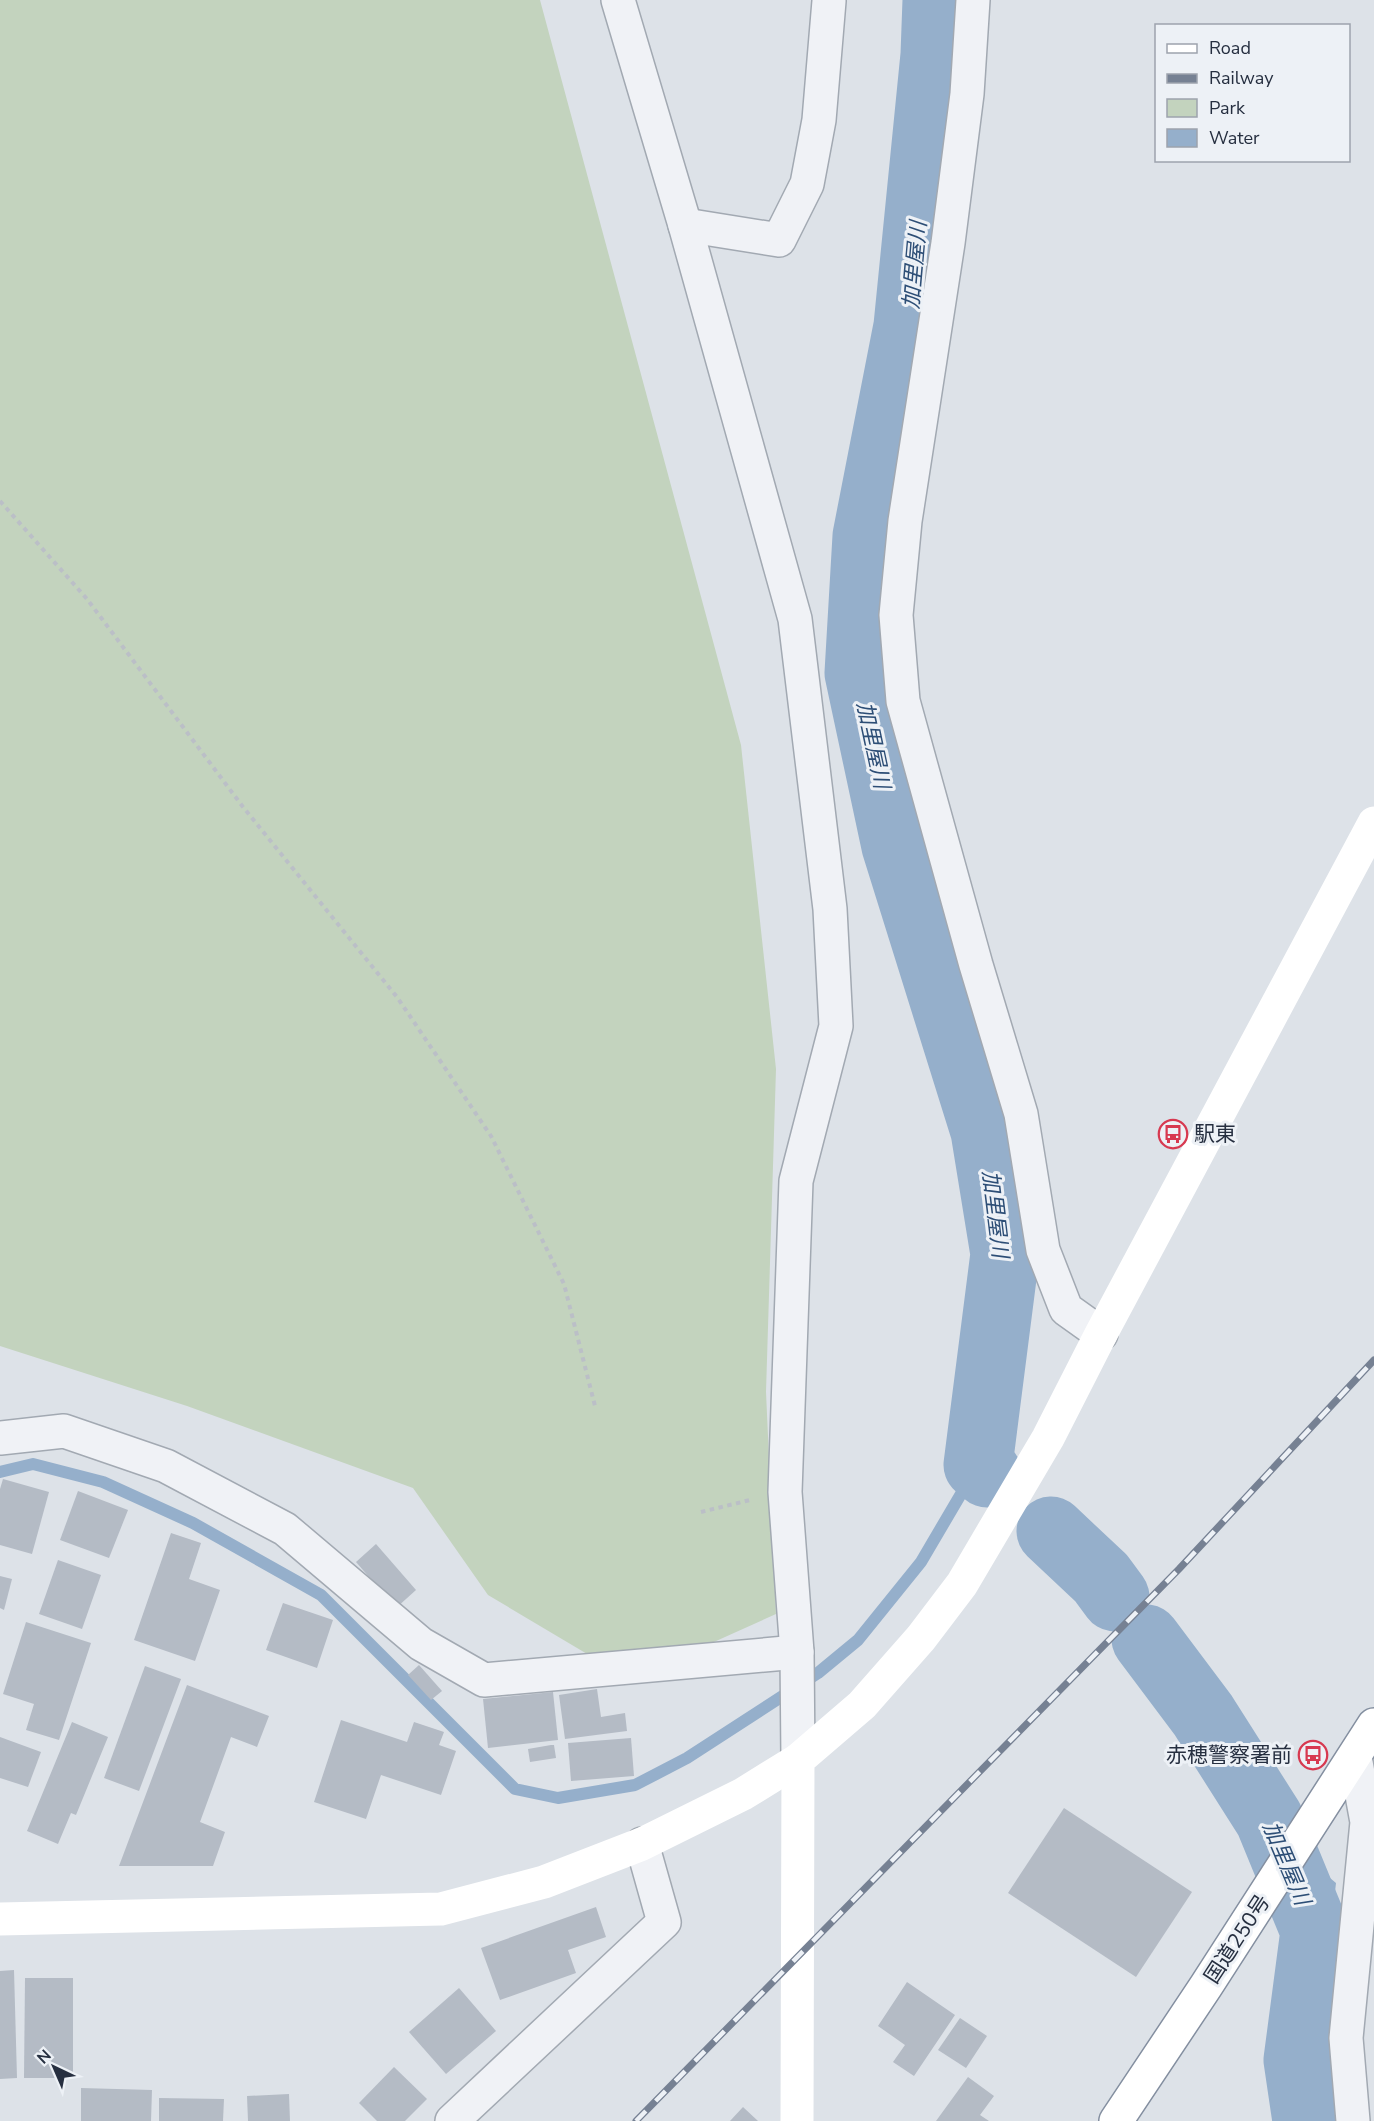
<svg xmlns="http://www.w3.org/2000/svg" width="1374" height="2121" font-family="'Nunito Sans','Noto Sans JP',sans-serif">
	<rect width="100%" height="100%" fill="#dde2e8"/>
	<!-- green -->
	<polygon fill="#c3d3be" points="0,0 540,0 741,745 776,1069 766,1392 776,1614 705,1646 604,1664 488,1595 413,1488 187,1406 0,1346"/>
	<!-- water -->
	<polygon fill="#95afcb" points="1330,1878 1336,1883 1323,1998 1324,2071 1331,2121 1284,2121 1273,2055 1275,2023 1294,1968 1292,1939"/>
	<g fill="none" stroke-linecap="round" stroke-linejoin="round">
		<!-- stream -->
		<polyline stroke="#95afcb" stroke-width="12" points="0,1472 33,1464 103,1482 193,1523 321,1595 515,1789 558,1798 635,1785 687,1758 818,1673 858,1640 921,1562 978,1465"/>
		<!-- river -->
		<g stroke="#95afcb" stroke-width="69">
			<polyline points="937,0 935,55 908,326 867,536 859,673 896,846 985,1131 1005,1254 978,1465 987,1473"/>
			<polyline points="1051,1531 1101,1578 1115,1597"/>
			<polyline points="1146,1639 1203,1715 1269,1819 1315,1931 1298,2060 1307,2121"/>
		</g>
	</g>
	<!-- building -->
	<g fill="#b4bbc5">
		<polygon points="3,1479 49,1492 32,1554 0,1545 0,1489"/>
		<polygon points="78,1491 128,1510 109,1558 60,1540"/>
		<polygon points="171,1533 201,1543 189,1579 220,1590 195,1661 134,1640"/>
		<polygon points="376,1544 416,1590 396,1608 356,1562"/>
		<polygon points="58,1560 101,1575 82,1629 39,1614"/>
		<polygon points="0,1576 12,1579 4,1610 0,1608"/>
		<polygon points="283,1603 333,1620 317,1668 266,1650"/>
		<polygon points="26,1622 91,1643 59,1740 26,1730 34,1704 3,1694"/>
		<polygon points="419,1665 442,1691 431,1700 408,1675"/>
		<polygon points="145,1666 181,1679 139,1791 104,1778"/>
		<polygon points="187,1685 269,1716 257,1747 231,1737 200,1822 225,1832 213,1866 119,1866"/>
		<polygon points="597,1689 601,1717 625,1713 627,1731 565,1739 559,1695"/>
		<polygon points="553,1692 558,1740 488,1748 483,1699"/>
		<polygon points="341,1720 407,1742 414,1722 444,1732 439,1745 456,1751 441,1795 381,1775 366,1819 314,1802"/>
		<polygon points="72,1722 108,1737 76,1815 71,1813 58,1844 27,1831"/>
		<polygon points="0,1737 41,1752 28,1787 0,1778"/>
		<polygon points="631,1738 634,1776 571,1781 568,1743"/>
		<polygon points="551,1745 554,1745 556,1758 530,1762 528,1749"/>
		<polygon points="1064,1808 1192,1892 1136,1977 1008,1893"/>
		<polygon points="596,1907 606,1937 568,1950 576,1973 500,2000 481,1948"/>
		<polygon points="14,1970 17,2078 0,2079 0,1971"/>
		<polygon points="25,1978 73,1978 73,2078 24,2078"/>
		<polygon points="907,1982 955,2015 914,2076 893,2062 905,2045 878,2026"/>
		<polygon points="459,1988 496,2031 446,2074 409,2032"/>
		<polygon points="960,2018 987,2036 966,2068 938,2050"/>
		<polygon points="394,2067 427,2099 405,2121 377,2121 359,2103"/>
		<polygon points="968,2077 994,2096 980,2115 989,2121 936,2121"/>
		<polygon points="81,2088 152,2090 151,2121 81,2121"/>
		<polygon points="289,2094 290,2121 248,2121 247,2096"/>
		<polygon points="159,2098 224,2099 223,2121 159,2121"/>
		<polygon points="743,2107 758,2121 730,2121"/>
	</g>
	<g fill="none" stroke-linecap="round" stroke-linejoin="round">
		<!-- street casing -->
		<g stroke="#a2a9b2" stroke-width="36">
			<g id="street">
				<polyline points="618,0 685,225 795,619 830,909 836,1026 796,1181 785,1492 797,1652 798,1760"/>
				<polyline points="973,0 967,94 948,243 905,521 896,615 903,701 976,965 1021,1114 1043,1250 1066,1309 1101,1334"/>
				<polyline points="685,225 779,240 807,184 819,120 829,1"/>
				<polyline points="0,1438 64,1431 166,1466 285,1529 421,1644 484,1680 797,1652"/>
				<polyline points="452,2121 664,1922 642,1844"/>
				<polyline points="1353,2121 1346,2038 1367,1822 1355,1757"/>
			</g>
		</g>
		<!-- highway casing -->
		<g stroke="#848fa0" stroke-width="36">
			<polyline id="highway" points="1116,2121 1206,1986 1374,1725"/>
		</g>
		<!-- path -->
		<g stroke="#bbbfc7" stroke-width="4" stroke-dasharray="4.5 4.5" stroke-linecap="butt">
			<polyline points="0,501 87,599 243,807 397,997 491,1136 564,1284 595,1406"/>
			<polyline points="701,1512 750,1500"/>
		</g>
		<!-- street -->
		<use href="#street" stroke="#f0f2f6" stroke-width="33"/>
		<!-- secondary -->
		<g stroke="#fff" stroke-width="33">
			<polyline points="0,1919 441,1909 544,1882 642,1844 743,1794 798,1760 862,1705 921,1638 962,1584 1048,1438 1101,1334 1374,823"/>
			<polyline points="797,2121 798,1760"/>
		</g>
		<!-- highway -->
		<use href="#highway" stroke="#fff" stroke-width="33"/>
		<!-- rail casing -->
		<g stroke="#768193" stroke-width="7">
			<polyline id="rail" points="636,2121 1179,1569 1374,1360"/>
		</g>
		<!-- rail -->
		<use href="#rail" stroke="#edf1f6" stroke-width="4.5" stroke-dasharray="14" stroke-linecap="butt"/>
	</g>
	<!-- icons -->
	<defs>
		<g id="bus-ring" transform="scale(1.5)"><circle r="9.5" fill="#edf1f6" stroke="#d73950" stroke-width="1.5"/><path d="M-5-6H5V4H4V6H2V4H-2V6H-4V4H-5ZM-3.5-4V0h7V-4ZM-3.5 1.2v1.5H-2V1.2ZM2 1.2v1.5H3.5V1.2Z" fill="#d73950"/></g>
	</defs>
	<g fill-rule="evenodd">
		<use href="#bus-ring" x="1173" y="1134"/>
		<use href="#bus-ring" x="1313" y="1755"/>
	</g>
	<g text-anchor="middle" stroke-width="6" stroke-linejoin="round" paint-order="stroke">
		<!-- poi labels -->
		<g font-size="21" fill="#262f40" stroke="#edf1f6" text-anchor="start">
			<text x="1194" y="1141">駅東</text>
			<text x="1292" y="1762" text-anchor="end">赤穂警察署前</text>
		</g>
		<!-- street labels -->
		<g font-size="21" fill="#262f40" stroke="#edf1f6">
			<text transform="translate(1237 1939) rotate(-57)" y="7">国道250号</text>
		</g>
		<!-- water labels -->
		<g font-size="22" font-style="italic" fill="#2d4e76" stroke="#edf1f6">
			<text transform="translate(914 265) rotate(-85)" y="8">加里屋川</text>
			<text transform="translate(874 745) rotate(78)" y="8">加里屋川</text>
			<text transform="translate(996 1214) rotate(83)" y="8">加里屋川</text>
			<text transform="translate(1287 1863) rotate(67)" y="8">加里屋川</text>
		</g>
	</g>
	<!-- legend -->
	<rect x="1155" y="24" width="195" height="138" fill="#edf1f6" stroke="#9da3ad" stroke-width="1.5"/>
	<rect x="1167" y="44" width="30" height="9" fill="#ffffff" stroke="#9da3ad" stroke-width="1.5"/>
	<text x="1209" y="54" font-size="18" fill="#262f40">Road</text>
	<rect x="1167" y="74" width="30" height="9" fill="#768193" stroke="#9da3ad" stroke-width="1.5"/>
	<text x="1209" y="84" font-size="18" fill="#262f40">Railway</text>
	<rect x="1167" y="99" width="30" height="18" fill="#c3d3be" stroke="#9da3ad" stroke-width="1.5"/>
	<text x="1209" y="114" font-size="18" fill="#262f40">Park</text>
	<rect x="1167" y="129" width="30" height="18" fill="#95afcb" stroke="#9da3ad" stroke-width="1.5"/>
	<text x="1209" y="144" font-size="18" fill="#262f40">Water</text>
	<!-- north arrow -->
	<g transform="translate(54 2067) rotate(316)" stroke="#edf1f6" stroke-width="4.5" paint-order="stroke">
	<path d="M0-4.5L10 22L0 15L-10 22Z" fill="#262f40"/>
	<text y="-9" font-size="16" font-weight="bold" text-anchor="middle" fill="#262f40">N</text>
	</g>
</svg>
